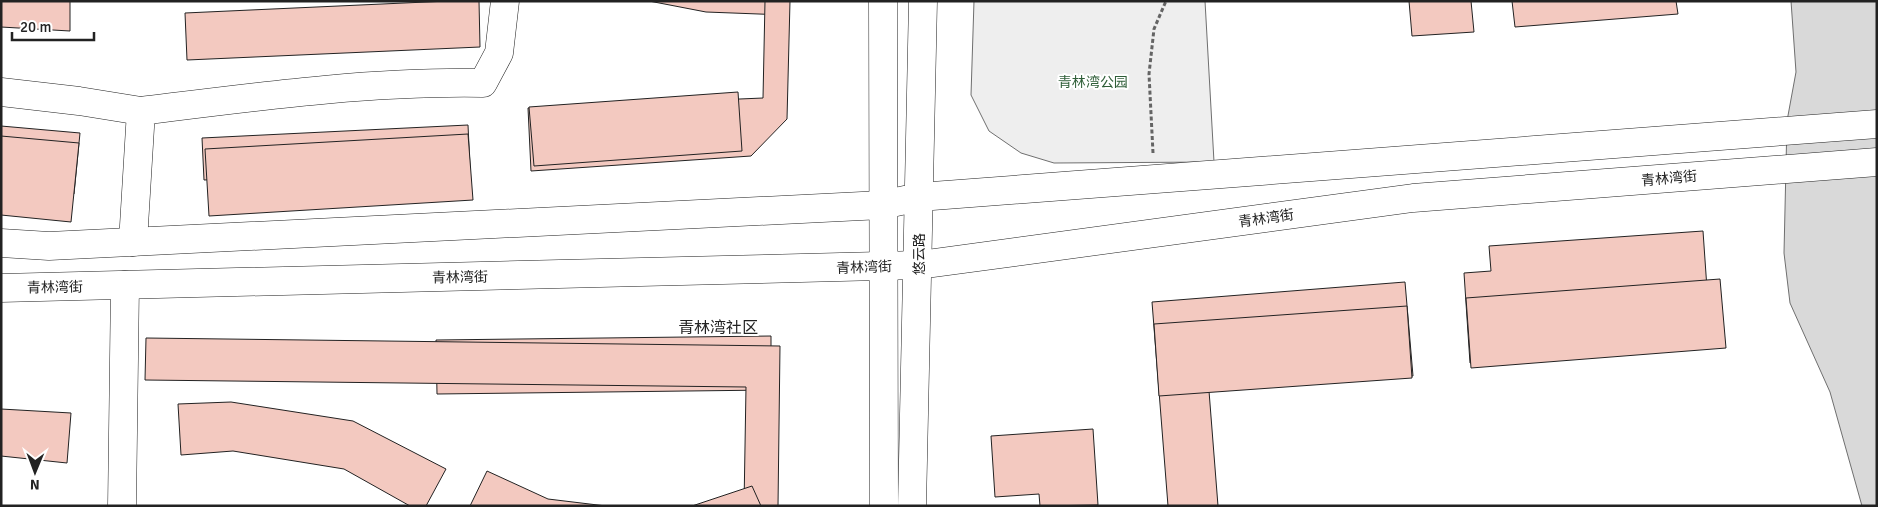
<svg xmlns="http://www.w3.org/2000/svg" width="1878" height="507" font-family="Signika,'Noto Sans SC',sans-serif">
	<rect width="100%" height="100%" fill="#fff"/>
	<!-- green -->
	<polygon fill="#eee" stroke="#6f6f6f" points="974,1 1205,1 1214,162 1054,163 1021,153 989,131 971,95"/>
	<!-- water -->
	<polygon fill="#d9d9d9" stroke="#6f6f6f" points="1791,1 1877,1 1877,506 1862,506 1830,392 1790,303 1784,253 1787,121 1796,72"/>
	<!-- building -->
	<g fill="#f3c9c0" stroke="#222">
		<polygon points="1,1 70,1 70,31 1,27"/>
		<polygon points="448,1 479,1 480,47 187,60 185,13"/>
		<polygon points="649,1 785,1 785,15 706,12"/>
		<polygon points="765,1 790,1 787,119 751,156 531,171 528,108 763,98"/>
		<polygon points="1409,1 1471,1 1474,32 1412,36"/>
		<polygon points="1512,1 1676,1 1678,14 1515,27"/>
		<polygon points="738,92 742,151 534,166 529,107"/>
		<polygon points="468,125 470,167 204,180 202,138"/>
		<polygon points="1,126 80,133 74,194 1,187"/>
		<polygon points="468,134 473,200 209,216 205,149"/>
		<polygon points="1,136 79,143 71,222 1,215"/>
		<polygon points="1703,231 1711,346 1470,363 1464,273 1491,271 1489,246"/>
		<polygon points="1720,279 1726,348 1471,368 1466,298"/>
		<polygon points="1405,282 1413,376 1209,391 1218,506 1168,506 1152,302"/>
		<polygon points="1407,306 1412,378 1159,396 1154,324"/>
		<polygon points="771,336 771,390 437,394 436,340"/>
		<polygon points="146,338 780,346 778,506 744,506 746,387 145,380"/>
		<polygon points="231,402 353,421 446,469 426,506 410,506 344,469 233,451 181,455 178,404"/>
		<polygon points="1,409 71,413 67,463 1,456"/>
		<polygon points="1093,429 1098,505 1040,506 1039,494 995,497 991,436"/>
		<polygon points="487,471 548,499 606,506 470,506"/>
		<polygon points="752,486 761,506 692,506"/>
	</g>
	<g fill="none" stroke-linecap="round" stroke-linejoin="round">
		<!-- minor casing -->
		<g stroke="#222" stroke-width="29">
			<g id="minor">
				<polyline points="883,1 884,506"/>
				<polyline points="1,92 79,101 141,111"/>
				<path d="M133,242L141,111C254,97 369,81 483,83L499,53L505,1"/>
				<polyline points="1,243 49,246 882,205 919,197 1877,124"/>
				<polyline points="1,288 919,265 1413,198 1877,162"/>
				<polyline points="122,506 125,285"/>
				<polyline points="912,506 923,1"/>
			</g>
		</g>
		<!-- path -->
		<polyline stroke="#646464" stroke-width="3" stroke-dasharray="4 2.5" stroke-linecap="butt" points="1153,153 1149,74 1154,29 1166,1"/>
		<!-- minor -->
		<use href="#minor" stroke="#fff" stroke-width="28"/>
	</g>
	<g text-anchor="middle" stroke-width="4" stroke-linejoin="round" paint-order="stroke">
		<!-- park labels -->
		<g font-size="14" fill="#2f5e38" stroke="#fff">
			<text x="1093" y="87">青林湾公园</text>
		</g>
		<!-- street labels -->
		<g font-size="14" fill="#222" stroke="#fff">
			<text transform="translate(1669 178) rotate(-5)" y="5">青林湾街</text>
			<text transform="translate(1266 218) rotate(-8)" y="5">青林湾街</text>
			<text transform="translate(919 254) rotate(-90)" y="5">悠云路</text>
			<text transform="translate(864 267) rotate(-2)" y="5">青林湾街</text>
			<text transform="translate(460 277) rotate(-1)" y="5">青林湾街</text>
			<text transform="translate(55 287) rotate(-1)" y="5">青林湾街</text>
		</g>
		<!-- quarter labels -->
		<g font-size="16" fill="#222" stroke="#fff">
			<text x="718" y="333">青林湾社区</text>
		</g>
	</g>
	<!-- border -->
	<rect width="1878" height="507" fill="none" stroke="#222222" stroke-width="5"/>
	<!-- north arrow -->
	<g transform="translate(35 472) rotate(181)" stroke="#ffffff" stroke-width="4" paint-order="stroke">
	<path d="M0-4L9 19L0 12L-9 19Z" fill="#222222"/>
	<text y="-8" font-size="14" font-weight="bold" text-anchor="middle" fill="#222222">N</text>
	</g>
	<!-- scale -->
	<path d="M12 32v8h82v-8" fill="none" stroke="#222222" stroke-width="2.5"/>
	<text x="20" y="32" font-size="15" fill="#222222" stroke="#ffffff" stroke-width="4" paint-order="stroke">20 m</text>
</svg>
